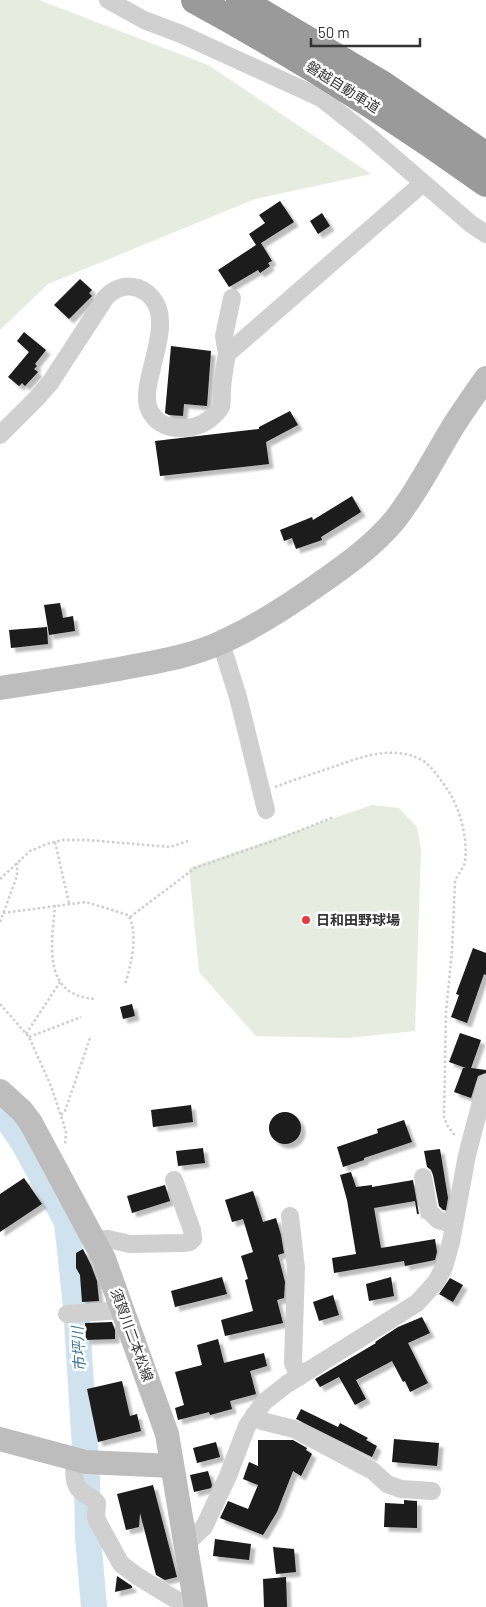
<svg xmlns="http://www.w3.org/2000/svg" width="486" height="1607" font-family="Barlow,'Noto Sans JP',sans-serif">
	<defs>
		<filter id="shadow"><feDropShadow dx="4.5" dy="4.5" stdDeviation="1" flood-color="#0004"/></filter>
	</defs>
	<rect width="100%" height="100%" fill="#fff"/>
	<!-- green -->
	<g fill="#e6ecdf">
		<polygon points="0,0 39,0 208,65 371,174 255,199 48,284 0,330"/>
		<polygon points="372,805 399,808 417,827 421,850 415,1031 347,1038 256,1036 199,972 189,868"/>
	</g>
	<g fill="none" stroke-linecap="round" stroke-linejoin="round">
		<!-- river -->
		<polyline stroke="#cfe2ee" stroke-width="26" points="0,1111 8,1120 23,1142 67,1222 76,1306 87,1479 88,1537 94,1607"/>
	</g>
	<!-- building -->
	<g fill="#1a1a1a" filter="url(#shadow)">
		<polygon points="280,201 294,222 261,243 272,261 268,263 270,266 260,273 258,270 229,287 218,270 256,245 249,234 265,223 259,215"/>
		<polygon points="322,213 330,226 318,234 310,221"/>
		<polygon points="80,279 92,290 89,293 92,296 69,319 54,305"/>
		<polygon points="24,332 46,350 35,364 37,366 34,369 38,372 25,386 22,383 19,386 8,377 29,352 17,341"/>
		<polygon points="171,346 211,351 207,406 184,404 183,416 169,415 165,413"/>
		<polygon points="290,411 298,425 266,442 269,464 160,476 155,441 259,429 259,427"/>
		<polygon points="352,496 361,512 321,537 322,540 296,549 292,538 284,541 280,530 312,517 313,520"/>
		<polygon points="60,603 63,618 73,616 75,631 49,635 44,605"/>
		<polygon points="47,627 48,644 11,648 9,630"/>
		<polygon points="473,948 486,953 486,975 484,974 467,1023 451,1017 459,995 456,994"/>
		<polygon points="132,1004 135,1016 123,1019 120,1007"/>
		<polygon points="460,1033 481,1040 471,1068 486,1070 486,1073 478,1076 471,1098 454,1092 463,1068 466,1068 449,1062"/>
		<polygon points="191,1105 193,1122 153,1127 151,1110"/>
		<circle cx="285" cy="1128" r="16"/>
		<polygon points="404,1120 412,1142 364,1158 364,1160 343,1167 337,1147 378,1133 377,1129"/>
		<polygon points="203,1148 205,1163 178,1166 176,1151"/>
		<polygon points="440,1149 448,1198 446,1210 443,1210 439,1206 433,1175 431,1170 427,1167 424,1151"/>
		<polygon points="351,1172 356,1187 372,1185 372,1187 413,1180 419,1214 417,1214 415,1201 374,1208 381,1248 435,1239 437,1252 435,1260 405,1266 404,1261 334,1273 332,1258 356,1254 347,1200 340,1175"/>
		<polygon points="24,1178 42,1204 0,1232 0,1194"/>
		<polygon points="165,1185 170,1201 132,1213 127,1196"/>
		<polygon points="253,1191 263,1222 276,1218 281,1235 284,1253 278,1255 285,1282 284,1298 277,1300 283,1323 225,1336 221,1320 253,1311 245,1280 248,1279 241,1256 253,1252 243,1219 232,1222 225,1200"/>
		<polygon points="83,1249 91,1265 97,1281 99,1301 82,1302 80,1275 76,1268 76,1253"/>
		<polygon points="222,1277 227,1294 175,1307 171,1291"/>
		<polygon points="391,1277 394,1296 369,1301 366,1284"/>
		<polygon points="450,1278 463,1285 453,1302 439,1294"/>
		<polygon points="333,1295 339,1315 319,1321 313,1302"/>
		<polygon points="422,1317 430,1333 408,1343 428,1383 410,1392 405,1381 403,1382 392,1361 356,1380 366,1399 355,1405 339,1377 320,1387 315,1379 376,1343 375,1342 398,1327"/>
		<polygon points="112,1322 115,1330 115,1339 86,1340 85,1323"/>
		<polygon points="218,1339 224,1363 264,1353 267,1366 250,1371 256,1394 230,1401 232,1409 210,1415 209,1412 178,1420 175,1408 184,1405 175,1372 202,1365 197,1345"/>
		<polygon points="122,1381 130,1416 137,1414 141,1431 98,1442 87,1389"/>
		<polygon points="301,1409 338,1427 340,1423 368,1438 366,1440 377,1446 372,1457 296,1419"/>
		<polygon points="394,1439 439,1443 437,1466 392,1462"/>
		<polygon points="258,1440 293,1440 307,1448 306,1450 312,1454 301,1476 293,1471 277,1512 263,1535 220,1518 228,1501 248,1509 258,1485 243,1479 249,1462 258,1466"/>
		<polygon points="216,1442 220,1457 197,1463 193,1448"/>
		<polygon points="208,1471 212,1485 211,1488 194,1492 190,1475"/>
		<polygon points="153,1485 177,1577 165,1580 156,1575 140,1513 139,1527 126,1530 117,1494"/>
		<polygon points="404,1500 417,1501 417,1528 384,1527 385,1503 404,1504"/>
		<polygon points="215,1539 251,1544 249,1560 213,1556"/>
		<polygon points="273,1547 294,1549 296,1572 276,1574"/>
		<polygon points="117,1576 132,1586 132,1588 115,1592"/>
		<polygon points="286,1577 287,1607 264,1607 263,1579"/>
	</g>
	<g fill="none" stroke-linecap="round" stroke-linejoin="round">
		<!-- path -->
		<g stroke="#cdcdcd" stroke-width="2.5" stroke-dasharray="2.5 2.5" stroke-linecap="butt">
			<path d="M275,787C293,780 312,774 330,768C359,758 391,744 422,760C431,765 443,783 449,792C461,811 468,840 465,862C463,870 457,874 455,882L452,951L446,1012L444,1117L447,1125L456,1137"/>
			<polyline points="55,842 69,903"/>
			<polyline points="0,879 30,851 47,844 62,840 87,840 170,847 188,841"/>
			<path d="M55,905C52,944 41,996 96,999"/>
			<path d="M3,913L86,902L128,915C139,931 131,967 125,984"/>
			<polyline points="130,917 195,868 276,840 334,817"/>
			<polyline points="0,922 17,876 17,863"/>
			<polyline points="0,1004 29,1037 51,1086 64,1125 66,1132 65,1145"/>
			<polyline points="26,1034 60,982"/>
			<polyline points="29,1037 81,1017"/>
			<polyline points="61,1115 65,1111 90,1038"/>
		</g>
		<!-- street -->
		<g stroke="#d0d0d0" stroke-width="18">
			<polyline points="108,0 144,20 181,34 321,98 369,136 471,224 486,234"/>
			<polyline points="227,354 224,336 232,298"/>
			<path d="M0,435L36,399L50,383L106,297C113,290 123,285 133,287C141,288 147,292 152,298C176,325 138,383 149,409C159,433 193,433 211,418C214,415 219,411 221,407C222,401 222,394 222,388C223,377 225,365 227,354L423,183"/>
			<polyline points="221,643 238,697 266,810"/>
			<polyline points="423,1177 429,1211 438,1220 454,1225"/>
			<polyline points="290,1216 296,1268 293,1363 299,1377"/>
			<polyline points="94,1240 108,1239 130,1244 183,1243 190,1242 193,1239 192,1230 174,1180"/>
			<polyline points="67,1314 122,1310"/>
			<polyline points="254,1415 262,1421 294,1429 373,1471 387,1484 401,1489 432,1491"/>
			<path d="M76,1459C74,1470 72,1483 81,1491C87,1497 91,1495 97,1503L96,1517L99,1524L121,1564L137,1576L188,1607"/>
			<polyline points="186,1544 204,1527 228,1476 247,1426 264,1402 287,1384 417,1303 436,1282 444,1267 451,1242 467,1155 486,1083"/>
		</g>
		<!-- secondary -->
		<g stroke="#bdbdbd" stroke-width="24">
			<path d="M0,688C40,682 80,676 119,669C154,662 190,657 222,642C256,627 288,606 319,584C345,566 373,546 394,521C418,491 434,457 454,425C464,409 475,394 486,378"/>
			<polyline points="0,1091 22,1111 31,1123 104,1259 167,1434 196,1607"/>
			<polyline points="0,1439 86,1462 172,1466"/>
		</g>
		<!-- highway -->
		<g stroke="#9a9a9a" stroke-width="28">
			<path d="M195,0C296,55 393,116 486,183"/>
			<polyline points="240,0 383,85 486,156"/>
		</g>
	</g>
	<!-- markers -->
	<circle fill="#e63946" stroke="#fff" stroke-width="2" cx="306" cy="920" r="5"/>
	<g text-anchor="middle" stroke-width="5" stroke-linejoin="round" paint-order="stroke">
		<!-- street labels -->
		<g font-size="14" fill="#333" stroke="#fff">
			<text transform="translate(343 87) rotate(32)" y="5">磐越自動車道</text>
			<text transform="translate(132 1335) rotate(70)" y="5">須賀川二本松線</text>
		</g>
		<!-- poi labels -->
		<g font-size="14" font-weight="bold" fill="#333" stroke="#fff" text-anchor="start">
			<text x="316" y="925">日和田野球場</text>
		</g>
		<!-- water labels -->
		<g font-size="15" font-style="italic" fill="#3f7597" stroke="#fff">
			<text transform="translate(79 1349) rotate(-93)" y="5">市坪川</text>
		</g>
	</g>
	<!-- scale -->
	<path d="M311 38v8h109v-8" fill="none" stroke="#333333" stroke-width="2.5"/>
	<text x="318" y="38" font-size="15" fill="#333333" stroke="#ffffff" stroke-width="4" paint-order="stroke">50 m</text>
</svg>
